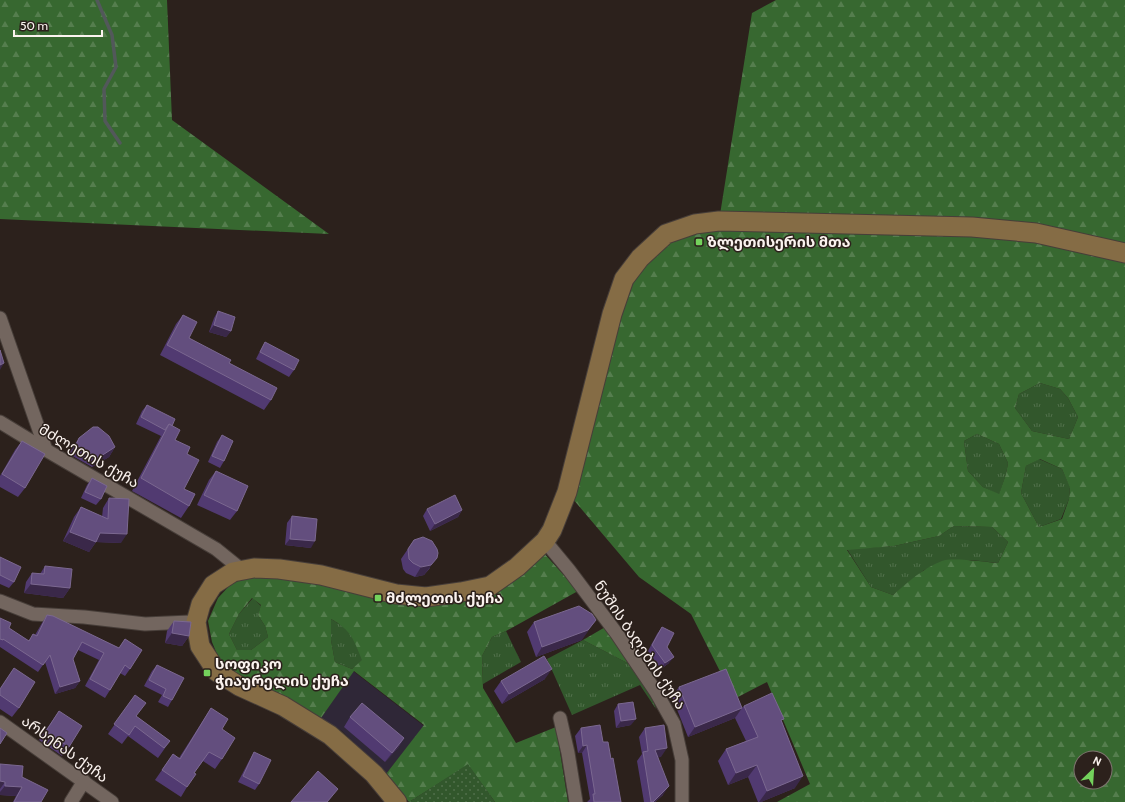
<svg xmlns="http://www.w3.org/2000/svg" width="1125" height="802" font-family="Cabin,'Noto Sans Georgian',sans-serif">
	<defs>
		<pattern id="grass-tufts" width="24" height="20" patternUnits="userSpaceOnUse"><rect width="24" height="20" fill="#32572c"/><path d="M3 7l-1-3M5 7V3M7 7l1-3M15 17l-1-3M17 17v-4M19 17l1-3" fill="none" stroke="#51704b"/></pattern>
		<pattern id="forest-firs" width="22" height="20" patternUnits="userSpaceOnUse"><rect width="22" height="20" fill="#376830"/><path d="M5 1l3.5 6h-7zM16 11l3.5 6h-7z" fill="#557e4e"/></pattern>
		<pattern id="park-dots" width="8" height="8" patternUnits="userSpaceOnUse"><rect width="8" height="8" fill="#32572c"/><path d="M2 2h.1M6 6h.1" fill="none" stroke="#51704b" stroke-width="1.8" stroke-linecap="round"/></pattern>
	</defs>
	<rect width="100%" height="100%" fill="#2c211c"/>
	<!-- commercial -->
	<polygon fill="#2f2737" points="353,671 424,726 386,774 342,731 321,718"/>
	<!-- grass -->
	<g fill="url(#grass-tufts)">
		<polygon points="1040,383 1060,389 1068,398 1078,417 1069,439 1032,431 1015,408 1019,394"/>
		<polygon points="977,434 999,444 1008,463 1006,474 999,495 983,487 968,471 964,441"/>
		<polygon points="1039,459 1062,469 1070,487 1069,499 1061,519 1039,527 1021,493 1026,466"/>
		<polygon points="954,526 992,527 1008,542 998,563 971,560 924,570 893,595 871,587 847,549 894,546 939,536"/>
		<polygon points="253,598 261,606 258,615 265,626 268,637 251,650 237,650 229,634 239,614"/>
		<polygon points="331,619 346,628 356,643 363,660 352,669 335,662 331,640"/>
		<polygon points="506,631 521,662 483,684 482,656 492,637"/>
		<polygon points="583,640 635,667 652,696 656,709 640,685 572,715 547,659"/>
	</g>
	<!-- forest -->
	<g fill="url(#forest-firs)" fill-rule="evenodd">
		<polygon points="0,0 167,0 172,120 329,234 0,219"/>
		<path d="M776,0H1125V802H777L810,784L767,682L734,699L691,614L639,577L567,492L612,314L666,234L719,221L752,13ZM1040,383L1060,389L1068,398L1078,417L1069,439L1032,431L1015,408L1019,394ZM977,434L999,444L1008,463L1006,474L999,494L983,487L968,471L964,441ZM1040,459L1062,469L1070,488L1069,499L1062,519L1039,527L1021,493L1026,466ZM954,526L992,527L1008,542L998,563C986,562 952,557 942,561C923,568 908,582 893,595L871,587L847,550L894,546L939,536ZM1081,758H1105V782H1081Z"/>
		<path d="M542,551L578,591L506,631L492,637L482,656L483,688L516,743L556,727L568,802H495L468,765L409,802L386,774L424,725L354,671L321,718L280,694L253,684L232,674L219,659L212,642L208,621L218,598L232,583L254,576L286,575L404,603L447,604L479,596ZM252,598L261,605L258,615L265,626L268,637L251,650H237L229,634L239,614ZM331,619C351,630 354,640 362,660L352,669L335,662L331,640Z"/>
		<polygon points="607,626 635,667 583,640"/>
	</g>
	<!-- park -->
	<polygon fill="url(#park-dots)" points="468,764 495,802 409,802"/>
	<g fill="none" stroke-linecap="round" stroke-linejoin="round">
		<!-- stream -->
		<polyline stroke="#52585a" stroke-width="3.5" points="97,0 112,35 116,67 104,89 105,121 120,143"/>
		<!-- minor casing -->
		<g stroke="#473e39" stroke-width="15">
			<g id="minor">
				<polyline points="0,318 46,450"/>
				<polyline points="0,422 46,450 216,549 242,570"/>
				<polyline points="545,541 569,570 617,634 656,692 674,724 682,760 682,802"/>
				<polyline points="0,601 33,614 84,617 145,624 190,622"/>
				<polyline points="560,718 568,753 576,802"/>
				<polyline points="0,722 112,802"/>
				<polyline points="71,802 84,781"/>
			</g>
		</g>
		<!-- secondary casing -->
		<g stroke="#473e39" stroke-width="21">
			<polyline id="secondary" points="397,802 374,774 330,735 283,706 239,686 217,672 200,646 196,622 201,604 213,585 233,572 254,568 279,569 321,575 396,594 426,597 461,592 490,586 517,567 545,541 552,530 567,492 612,314 624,279 640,258 666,234 695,224 719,221 972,227 1036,233 1125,253"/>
		</g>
		<!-- minor -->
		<use href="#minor" stroke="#73665f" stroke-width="13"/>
		<!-- secondary -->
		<use href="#secondary" stroke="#856c45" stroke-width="19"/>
	</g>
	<!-- wall -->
	<g fill="#513a71">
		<polygon points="218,311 231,331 226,337 209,332 214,318"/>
		<polygon points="183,315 189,338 229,363 271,400 264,410 160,355 176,324"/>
		<polygon points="265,342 294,370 289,377 256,359 261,349"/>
		<polygon points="147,405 172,426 175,440 187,454 184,489 189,506 181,518 132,491 161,436 136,424 142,411"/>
		<polygon points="222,435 224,461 220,468 208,462 217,442"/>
		<polygon points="79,438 115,447 109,457 92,467 69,454 72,448"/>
		<polygon points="22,441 25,488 18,497 0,487 0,476 15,450"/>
		<polygon points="216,471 237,511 230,520 197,505 209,480"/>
		<polygon points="92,478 101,499 96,505 81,498 87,485"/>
		<polygon points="109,498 121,543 96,542 89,552 63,541 74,517 81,507 102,517 103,508"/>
		<polygon points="427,509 462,510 458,517 430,531 423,516"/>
		<polygon points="292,516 311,548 285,545 287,523"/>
		<polygon points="414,540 430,568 424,575 415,577 406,573 403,569 401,559"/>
		<polygon points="0,557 14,582 9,588 0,584"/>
		<polygon points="45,566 70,588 63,598 24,593 26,582 32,573 40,574"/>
		<polygon points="47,615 119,648 125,639 130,669 125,676 120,673 110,690 105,698 85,686 99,660 78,650 73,659 80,681 75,688 55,694 45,662 38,672 0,647 0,618 9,628 28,641 35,635 42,623"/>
		<polygon points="174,621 189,636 182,646 165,643 167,631"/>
		<polygon points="534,622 582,640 536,657 527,632"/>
		<polygon points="662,627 667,647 669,663 661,669 648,651 657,634"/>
		<polygon points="157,665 172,700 168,707 158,702 162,695 144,686 152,671"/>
		<polygon points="14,668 19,708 12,717 0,709 0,689"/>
		<polygon points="545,679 502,704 494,691 501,681"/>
		<polygon points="679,687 742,708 744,706 782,722 795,788 761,802 758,802 748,777 728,785 718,761 726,749 746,741 735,718 688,737 672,697"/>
		<polygon points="135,695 136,716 170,741 158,758 128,736 122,744 108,734"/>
		<polygon points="618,704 631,725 616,728 614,711"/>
		<polygon points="211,708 222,729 222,759 215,769 203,761 194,773 187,787 181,797 155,780 173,754 179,758"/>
		<polygon points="59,711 69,747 62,756 39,740"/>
		<polygon points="350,717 404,738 398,748 385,762 344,727"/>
		<polygon points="581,728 603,742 611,759 621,802 587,802 590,799 582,753 578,753 575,736"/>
		<polygon points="645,728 661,757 658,757 663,795 655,802 644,802 637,761 642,754 639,737"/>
		<polygon points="254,752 259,784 255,790 238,782 250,759"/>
		<polygon points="0,764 22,777 41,802 13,802 16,796 0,795"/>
	</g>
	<!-- shaded-wall -->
	<g fill="#3a2849">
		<polygon points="214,325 231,331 226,337 209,332"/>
		<polygon points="4,363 0,370 0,365"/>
		<polygon points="115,447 109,457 92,467 98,458"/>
		<polygon points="462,510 458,517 430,531 435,524"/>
		<polygon points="70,532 100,533 127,534 121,543 96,542 89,552 63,541"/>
		<polygon points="290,539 315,541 311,548 285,545"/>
		<polygon points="437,558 424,575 415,577 421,567"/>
		<polygon points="31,584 70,588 63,598 24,593"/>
		<polygon points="596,620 582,640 536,657 542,647"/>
		<polygon points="172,633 189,636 182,646 165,643"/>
		<polygon points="674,657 669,663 661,669 665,663"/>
		<polygon points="552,669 545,679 502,704 509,694"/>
		<polygon points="80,681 75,688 55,694 60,687"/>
		<polygon points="742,708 735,718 688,737 695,727"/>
		<polygon points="636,719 631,725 616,728 621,721"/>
		<polygon points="404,738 398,748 385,762 392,753"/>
		<polygon points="587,745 582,753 578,753 583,746"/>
		<polygon points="667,748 661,757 649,759 655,750"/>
		<polygon points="757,765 748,777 728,785 736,773"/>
		<polygon points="803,776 795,788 761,802 759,802 767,791"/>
		<polygon points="0,781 5,782 0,789"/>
		<polygon points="5,786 22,787 16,796 0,795 0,792"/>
		<polygon points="669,786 663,795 655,802 653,802"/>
		<polygon points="338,789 328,802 327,802"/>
	</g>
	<!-- building -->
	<g fill="#634e7e" stroke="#7b6890">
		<polygon points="218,311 235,317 231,331 214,325"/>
		<polygon points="183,315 197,322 189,338 231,360 229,363 277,388 271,400 167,345"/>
		<polygon points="265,342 299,360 294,370 260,352"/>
		<polygon points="0,350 4,363 0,365"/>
		<polygon points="147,405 175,419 172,426 169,424 165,430 141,417"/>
		<polygon points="169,424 180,430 175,440 190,447 187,454 199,460 184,489 195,494 189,506 141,478"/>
		<polygon points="93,427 98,427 109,436 115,447 98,458 76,445 79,438"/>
		<polygon points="222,435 233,441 224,461 212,456"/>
		<polygon points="22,441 45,454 25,488 2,474"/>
		<polygon points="216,471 248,486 237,511 204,495"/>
		<polygon points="92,478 107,486 101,499 85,492"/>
		<polygon points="455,495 462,510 435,524 427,509"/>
		<polygon points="109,498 129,499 127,534 100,533 96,542 70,532 81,507 108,519"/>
		<polygon points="292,516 317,519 315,541 290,539"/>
		<polygon points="423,537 432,541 437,549 438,553 437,558 431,565 421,567 413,563 409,559 408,549 414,540"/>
		<polygon points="0,557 21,567 14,582 0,575"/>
		<polygon points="45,566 72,569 70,588 31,584 32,573 44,574"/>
		<polygon points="579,606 592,614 596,620 588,630 542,647 534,622"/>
		<polygon points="47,615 53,616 119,648 125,639 142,650 130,669 125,665 110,690 90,679 104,653 82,642 73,659 80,681 60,687 50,655 43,665 3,639 3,640 0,639 0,618 11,623 9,628 29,641 33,634 37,636"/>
		<polygon points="174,621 191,622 189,636 172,633"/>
		<polygon points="662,627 674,633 667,647 674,657 665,663 652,645"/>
		<polygon points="544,656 552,669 509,694 501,681"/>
		<polygon points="157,665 184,678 172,700 163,696 166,689 149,680"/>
		<polygon points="14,668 35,682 19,708 0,695 0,689"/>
		<polygon points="726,669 742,708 695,727 679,687"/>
		<polygon points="772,693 784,719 781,720 803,776 767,791 757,765 736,773 726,749 758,737 744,706"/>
		<polygon points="135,695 146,703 136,716 170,741 164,748 135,726 129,735 114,724"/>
		<polygon points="633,702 636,719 621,721 618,704"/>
		<polygon points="362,703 404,738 392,753 350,717"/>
		<polygon points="211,708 228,719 222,729 235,738 222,759 209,752 194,773 196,774 187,787 162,770 173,754 180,759"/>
		<polygon points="59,711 82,726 69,747 46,731"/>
		<polygon points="600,725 603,742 608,742 611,759 613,758 621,802 594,802 593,794 595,794 587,745 583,746 581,728"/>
		<polygon points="664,725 667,748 655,750 669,786 653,802 651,802 643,752 648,751 645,728"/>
		<polygon points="0,728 7,733 0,744"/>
		<polygon points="254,752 271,760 259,784 243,776"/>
		<polygon points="0,764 23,766 22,777 48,790 41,802 14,802 22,787 5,786 5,782 0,781"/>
		<polygon points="318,771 338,789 327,802 291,802"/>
	</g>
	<!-- markers -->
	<g fill="#74d25c" stroke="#2c211c" stroke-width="1.5">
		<rect x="695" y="238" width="8" height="8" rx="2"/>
		<rect x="374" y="594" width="8" height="8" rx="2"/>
		<rect x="203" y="669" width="8" height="8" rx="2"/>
	</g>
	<g text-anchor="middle" stroke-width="3" stroke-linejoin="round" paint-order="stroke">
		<!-- poi labels -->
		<g font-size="15" font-weight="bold" fill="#fbf3ef" stroke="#2c211c" text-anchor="start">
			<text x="707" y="247">ზლეთისერის მთა</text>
			<text x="386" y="603">მძლეთის ქუჩა</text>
			<text x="215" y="669">სოფიკო<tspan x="215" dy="17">ჭიაურელის ქუჩა</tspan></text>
		</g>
		<!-- street labels -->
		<g font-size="15" fill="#fbf3ef" stroke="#2c211c">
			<text transform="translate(89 456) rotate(30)" y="5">მძლეთის ქუჩა</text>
			<text transform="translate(640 645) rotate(56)" y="5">ნუშის ბაღების ქუჩა</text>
			<text transform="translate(65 749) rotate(36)" y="5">არსენას ქუჩა</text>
		</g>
	</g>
	<!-- north arrow -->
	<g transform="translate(1093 770) rotate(25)"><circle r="19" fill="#2c211c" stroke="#7f7570"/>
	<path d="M0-3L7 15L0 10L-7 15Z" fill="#74d25c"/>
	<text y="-6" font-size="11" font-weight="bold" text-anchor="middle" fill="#fbf3ef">N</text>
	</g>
	<!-- scale -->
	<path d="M14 30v6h88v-6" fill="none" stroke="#fbf3ef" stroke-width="2"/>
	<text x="20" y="30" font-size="12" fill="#fbf3ef" stroke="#2c211c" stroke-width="3" paint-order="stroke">50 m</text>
</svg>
